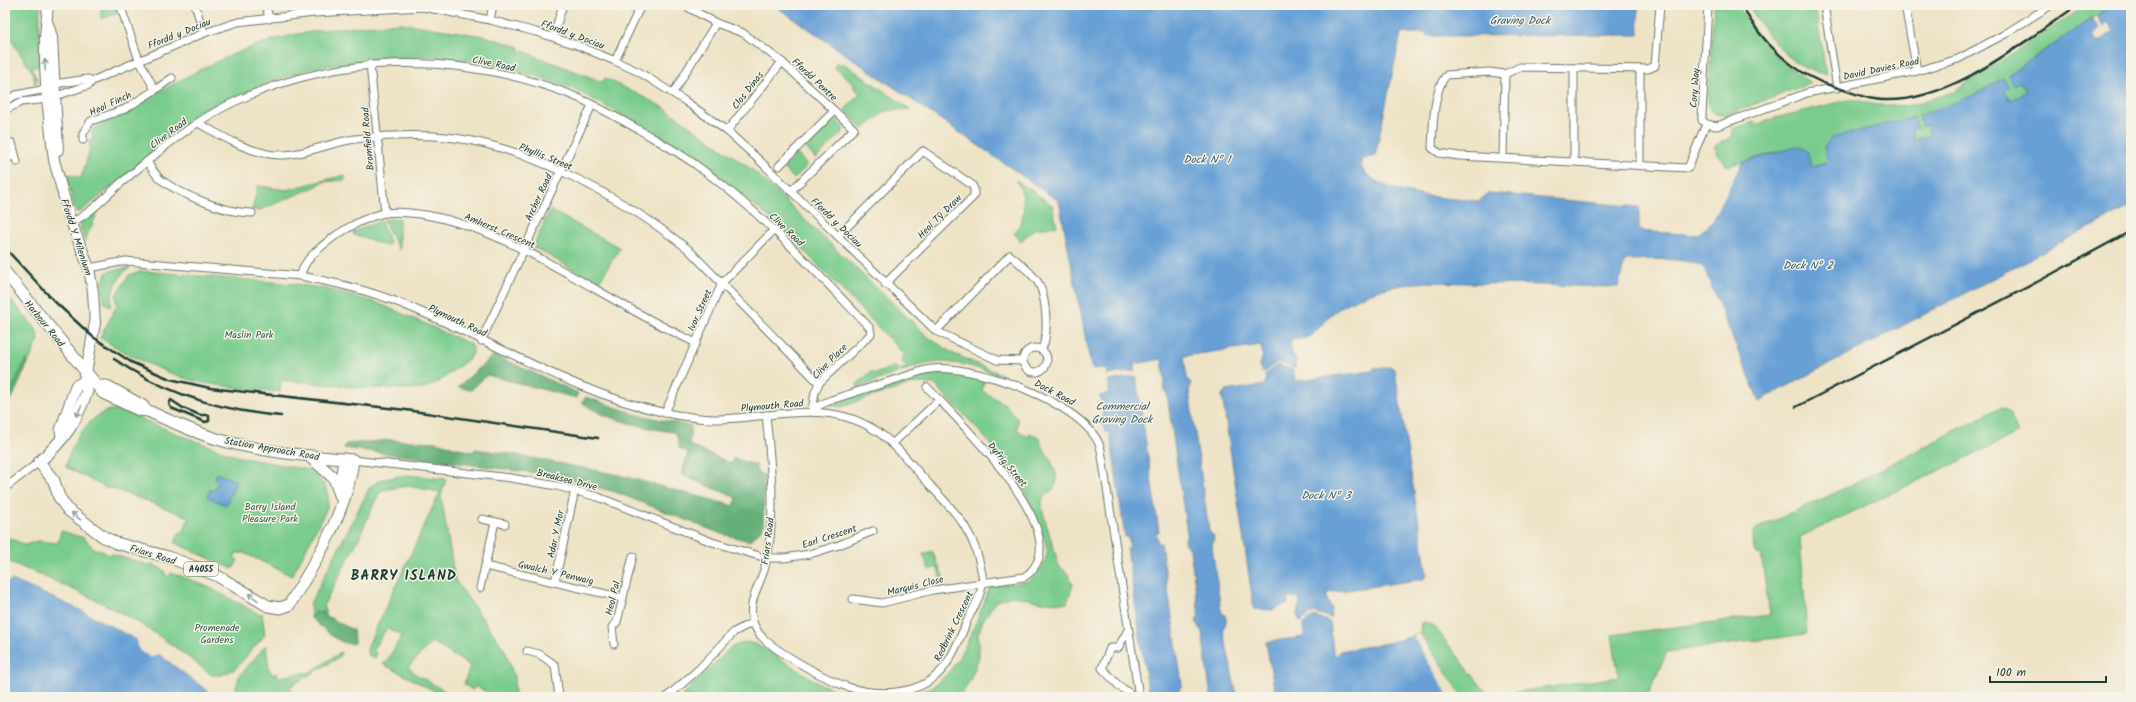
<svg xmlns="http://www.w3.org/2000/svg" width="2136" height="702" font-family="Kalam,sans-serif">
	<rect width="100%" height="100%" fill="#f7f3e8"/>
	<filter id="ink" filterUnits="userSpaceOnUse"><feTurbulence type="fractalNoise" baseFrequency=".025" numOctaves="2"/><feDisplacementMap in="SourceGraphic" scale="8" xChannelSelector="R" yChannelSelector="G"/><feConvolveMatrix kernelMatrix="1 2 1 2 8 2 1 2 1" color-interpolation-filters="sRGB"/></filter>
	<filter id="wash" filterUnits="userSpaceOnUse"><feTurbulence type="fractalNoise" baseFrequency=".012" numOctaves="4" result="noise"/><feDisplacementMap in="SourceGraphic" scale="16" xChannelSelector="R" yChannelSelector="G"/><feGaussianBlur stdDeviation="0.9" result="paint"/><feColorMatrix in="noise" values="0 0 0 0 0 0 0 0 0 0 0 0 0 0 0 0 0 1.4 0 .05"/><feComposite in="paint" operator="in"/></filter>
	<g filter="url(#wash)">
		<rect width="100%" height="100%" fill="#eee3c6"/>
		<!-- green -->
		<g fill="#7acc8e" stroke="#4c8461">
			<polygon points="5,5 40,5 39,66 31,68 38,80 35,84 33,73 5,31"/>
			<polygon points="101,5 114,5 117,14 101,19"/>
			<path d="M1714,5H1738C1756,39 1780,62 1811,83L1729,114C1717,117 1708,114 1708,100Z"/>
			<path d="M1748,5H1815L1826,74C1790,70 1766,33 1748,5Z"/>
			<polygon points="2087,5 2111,5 2008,75 2014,85 2020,82 2026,91 2011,101 2004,90 2003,78 1921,127 1928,125 1931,135 1914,140 1911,130 1917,128 1914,117 1828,162 1811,167 1807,150 1800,146 1727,166 1719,156 1714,146 1733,136 1732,129 1754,122 1756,126 1767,120 1852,99 1876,105 1907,106 1953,92"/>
			<path d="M400,23L484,36L520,47L519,50L603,82L605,78L663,107L754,171L928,337L954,354L1005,376C985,371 962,362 941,362C916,363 882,379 858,388L857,384L872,371L875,374L895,366L899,370L908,368L900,360L905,355L780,226L691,153L572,88L536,76L474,61L434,56L386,58L312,68L267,83L221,104L203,115L80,212L75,211L66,174L81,178L90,149L89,141L93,140L92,130C152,97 210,58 277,39C316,28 359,27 400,23Z"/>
			<polygon points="837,62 842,65 843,63 910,109 885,111 863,129 845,110 860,93 853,87 855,85 850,82 851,81 834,67"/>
			<polygon points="834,118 843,127 843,132 816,159 807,149 806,146"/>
			<polygon points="797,154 808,165 794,179 783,168"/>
			<polygon points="345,175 345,180 322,182 317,186 260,210 252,210 258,186 286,190"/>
			<path d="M1016,180L1052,205L1057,226L1034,229L1021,241L1014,234C1024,220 1027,204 1020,188C1019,185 1017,183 1016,180Z"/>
			<polygon points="96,208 98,211 85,241 79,223"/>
			<polygon points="550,210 620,248 598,283 533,247"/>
			<polygon points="399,218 399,250 383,220"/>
			<polygon points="380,221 390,243 387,246 354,235 353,232"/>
			<path d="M130,268C118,275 110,292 111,306L104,303L103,283L106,273L113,270Z"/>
			<path d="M142,271L294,284L327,289L378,303L470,344L472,347L473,353L467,360L440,381L423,389L366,388L281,380L280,392C256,389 233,388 210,384C174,379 131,356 100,338L117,305L116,295L129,275Z"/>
			<polygon points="5,293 36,329 39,339 13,396 5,406"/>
			<path d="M939,371L962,374L984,381L982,391L1005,404L1018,420L1017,429L1027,437L1030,433L1041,440L1040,442C1046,453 1064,477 1053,489C1050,493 1045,494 1042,500L1043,513L1059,566L1068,574L1073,585L1067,603L1042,602L1013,596L996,601L983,620L978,634L979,657L971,678L961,696L908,697C921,693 933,688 943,678C962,662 981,611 990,587L1029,581C1037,575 1045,564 1047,554C1048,548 1045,541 1043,536C1029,478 975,426 934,384L915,383L840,407L830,405L920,374Z"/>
			<path d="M2001,407C2011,409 2014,425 2018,433L1800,537L1807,634L1667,652L1647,697H1462L1420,634L1421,623L1425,622L1433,625L1489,696L1619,677L1612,635L1770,615L1761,554H1756C1752,547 1752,535 1756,529L1833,494Z"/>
			<path d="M110,410L125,412L177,434L239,457L309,470C323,479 331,491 327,508L292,576L242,552L241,554L237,552L234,558L238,560L233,569L175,543L179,533L184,531L189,517L109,487L108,489L66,467C70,444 87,417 110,410Z"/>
			<polygon points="405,475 446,479 441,496 455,580 505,650 514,677 515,697 491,697 492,696 477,686 472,690 464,684 470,666 432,642 408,667 417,675 455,697 446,697 383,664 387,661 402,635 387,628 373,649 377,655 375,658 368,655 367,650 371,639 440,492 407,486 382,490 375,501 357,542 327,599 323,606 326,614 317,611 311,618 310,604 370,487 380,480"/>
			<path d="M61,531L84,538L94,549L102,550L108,555L112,554L151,566L152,564L165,571V576H170L171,573L178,576L179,575L210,588L259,614L262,613L265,635L235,669L221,675H212C189,658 167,640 142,625C99,599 52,580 5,560V536L25,545L37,541L58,543Z"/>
			<polygon points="932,551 946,583 942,582 937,567 929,570 923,554"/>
			<polygon points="744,642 756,644 819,683 851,697 681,697 730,648"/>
			<polygon points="266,645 269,670 274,675 277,673 277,677 311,672 341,652 340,657 289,687 298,697 238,697 236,688 239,677"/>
		</g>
		<!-- forest -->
		<g fill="#63b079" stroke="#417656">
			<polygon points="494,355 578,393 576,398 487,375 471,390 458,387"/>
			<polygon points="26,360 28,363 13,396 5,406 5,401"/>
			<path d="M586,397L635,414L691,426L689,445L732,464L733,458L756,465L757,473L764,475L763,528L749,541L719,533L615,492L558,476L344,448L346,444L390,440L436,442L472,452L475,449L511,454L619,475L734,506L737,498L682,475L688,452L680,449L676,433C647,427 604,421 582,402Z"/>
			<path d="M317,611L353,630L354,643C341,648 320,625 311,618Z"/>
		</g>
		<!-- water -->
		<g fill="#68a0d6" stroke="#446e85">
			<path d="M774,5H1406V7L1424,8L1426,5H1638L1639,35L1427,36L1425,33H1401L1375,156L1363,159L1361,167C1379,197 1448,198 1479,201L1489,193L1639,207V231L1697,235L1712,223L1742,163L1800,146L1807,150L1811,167L1828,162L1824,147L1831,138L1914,117L1917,129L1912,130L1914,140L1931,136L1928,125L1921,127L1919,116L1977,94L2003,78L2009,87L2004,91L2011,101L2026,91L2020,82L2014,85L2008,75L2092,18L2099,29L2093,34L2099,42L2114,31L2108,22L2103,26L2096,16L2111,5H2131V206L1759,401L1704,268C1691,256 1643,260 1625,260L1618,287L1429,282C1395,284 1362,292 1334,312C1325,319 1318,331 1310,336C1306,339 1295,339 1290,340L1291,353L1296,360L1295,368L1277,362L1263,373L1260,365L1263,356L1261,345L1184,356L1187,378L1191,384L1189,391L1209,531L1214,536L1212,547L1221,611C1228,617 1227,622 1223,629L1237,697H1211L1202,632L1196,621L1199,615L1190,549L1184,543L1187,533L1167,394L1163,387L1165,381L1162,359L1135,364V371L1107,375L1106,368L1093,369L1091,366L1059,201Z"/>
			<polygon points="1277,365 1293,370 1295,379 1298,381 1372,371 1374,368 1392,367 1395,371 1427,575 1424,579 1327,593 1327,600 1332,608 1331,618 1314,612 1300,622 1297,614 1300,603 1299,597 1287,598 1288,603 1272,610 1254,609 1222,395 1225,391 1264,385 1266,381 1265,375"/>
			<polygon points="1136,376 1159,532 1156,532 1158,544 1161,543 1182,684 1176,697 1154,697 1148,690 1127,548 1130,548 1128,537 1125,537 1110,432 1105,432 1100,396 1109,393 1109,381"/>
			<polygon points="217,473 236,481 226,505 207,497 210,489 214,491 218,482 214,480"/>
			<polygon points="12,580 80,610 137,640 138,649 151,658 159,654 215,697 5,697 5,584"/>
			<polygon points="1314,616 1330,622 1333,652 1337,656 1340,651 1388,643 1420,634 1462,697 1276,697 1266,642 1304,637 1303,624"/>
		</g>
		<!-- pier -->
		<g fill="#eee3c6">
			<polygon points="81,609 138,640 139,649 151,656 159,653 212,693 159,654 151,658 138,649 137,640"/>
			<polygon points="1420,634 1459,692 1462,697 1449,697 1413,636"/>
		</g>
	</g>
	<g filter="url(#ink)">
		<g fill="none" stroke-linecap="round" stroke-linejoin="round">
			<!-- street casing -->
			<g stroke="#677767" stroke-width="9">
				<g id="street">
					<polyline points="195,5 204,33"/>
					<polyline points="266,5 269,19"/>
					<polyline points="627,5 639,10"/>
					<polyline points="684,5 716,23 743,33 782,62 854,129 791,191"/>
					<path d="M1660,5L1655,66L1648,69L1520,67L1505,74L1489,72L1447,75C1433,88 1433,129 1432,148L1439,153L1459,156L1688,168L1706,124"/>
					<polyline points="1824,5 1837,88"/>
					<polyline points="1905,5 1917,71"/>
					<polyline points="490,20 493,5"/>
					<polyline points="553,37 563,5"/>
					<polyline points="615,61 641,5"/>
					<polyline points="370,64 385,213"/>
					<polyline points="155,90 172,78"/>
					<polyline points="673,93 716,23"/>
					<polyline points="5,101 16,95 46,89 54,84 88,79 92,81"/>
					<polyline points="5,110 21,102 47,99 89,85 92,81 204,33 238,22 314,13 423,7 490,20 536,32 577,45 615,61 639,72 685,101 727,131 758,159 936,331 997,360 1023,361"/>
					<path d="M198,123C218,134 241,148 264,153C293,161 326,143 355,139C381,136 409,135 434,136C519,140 622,197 688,249L819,383"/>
					<polyline points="1706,124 1717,126 1807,93 1917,71 1958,59 2005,34 2051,5"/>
					<polyline points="1706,124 1702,120 1702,115 1708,5"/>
					<polyline points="727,131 782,62"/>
					<polyline points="83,140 83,133 91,121 125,109 155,90 139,60 120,5"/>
					<polyline points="12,143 17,162"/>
					<polyline points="5,158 15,156"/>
					<polyline points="1503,158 1505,74"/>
					<polyline points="1574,160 1574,68"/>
					<path d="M147,162C151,167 155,174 160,179C181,195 226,213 252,213"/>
					<polyline points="1640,164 1640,69"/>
					<polyline points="779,166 834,111"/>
					<path d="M71,223C90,214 106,196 122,182C156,154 192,122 232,103C337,54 452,51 561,91C587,100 612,115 636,128C656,140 677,151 696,165C761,211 815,271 870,328L871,334L819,383L815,392L812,411"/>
					<polyline points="838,236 923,151 972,185 974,189 974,196 885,284"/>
					<path d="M89,268L126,261L301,276C332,282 363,289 392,300C485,335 568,392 666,413C682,416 699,419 715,419C772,419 827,397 878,432C898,446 913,467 929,484C941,498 956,511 965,527C974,541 979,557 982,574C985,591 974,606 967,621C961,636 955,652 945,666C923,696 880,697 848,687C827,680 776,652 761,636C757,632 755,627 753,622"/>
					<path d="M301,276C302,260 323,245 335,236C350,226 367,217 384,213C397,211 414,213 426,215C489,226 543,260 597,290C630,309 662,327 696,343"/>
					<path d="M936,331L1010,255C1019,263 1030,271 1037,281C1046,293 1050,337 1041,350"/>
					<polyline points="481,341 592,105"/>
					<circle cx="1035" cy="360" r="12"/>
					<path d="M812,411L820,405L831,400L925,370C967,360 1091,404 1101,450L1139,697"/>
					<polyline points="665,413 722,283 774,230"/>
					<polyline points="892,444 939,400"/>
					<polyline points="353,460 511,478 557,486 598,497 712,542 766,558 784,558 810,554 839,545 873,531"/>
					<polyline points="5,488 39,462"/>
					<polyline points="482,519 505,524"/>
					<polyline points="485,566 623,598"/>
					<polyline points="555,582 575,490"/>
					<polyline points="480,588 495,522"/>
					<path d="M853,599L882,603L933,590L1024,577C1029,574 1032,571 1035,566C1065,522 956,418 927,387"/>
					<polyline points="1128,630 1118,648 1110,648 1102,668 1119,686 1135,697"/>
					<polyline points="614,644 612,627 617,622 633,556"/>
					<polyline points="527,651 539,654 555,665 559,697"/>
					<path d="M667,697L699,669L734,632L753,622C747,602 760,585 765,567C777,517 771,464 766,415"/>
				</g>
			</g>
			<!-- secondary casing -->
			<g stroke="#677767" stroke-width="12">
				<g id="secondary">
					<polyline points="48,5 45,37 45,67 47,99 54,160 69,216 89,268 93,292 95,323 86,373"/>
					<polyline points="48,24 52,37 58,150"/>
				</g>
			</g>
			<!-- primary casing -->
			<g stroke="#677767" stroke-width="13">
				<g id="primary">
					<path d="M5,272L103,393L139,410L148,411C170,421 193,432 217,439C260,452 308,456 353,460C347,511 316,562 289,605L280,608L268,606L216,575L168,557L116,543L104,537L68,510L59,497L54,481L39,462C65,439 75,424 87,391L84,382L86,373"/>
					<polyline points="99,386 107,386 143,406"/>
					<polyline points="62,437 61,430 76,386 84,382"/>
					<polyline points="309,456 334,478 342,500"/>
					<polyline points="340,490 344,459"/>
				</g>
			</g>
			<!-- street -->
			<use href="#street" stroke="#fff" stroke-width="7"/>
			<!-- secondary -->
			<use href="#secondary" stroke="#fff" stroke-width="10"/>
			<!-- primary -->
			<use href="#primary" stroke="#fff" stroke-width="11"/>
			<!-- rail -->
			<g stroke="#1f3d34" stroke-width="2.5">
				<path d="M1742,5C1760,42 1795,75 1835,87C1851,92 1868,100 1885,100C1952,102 2024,41 2078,5"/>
				<polyline points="5,248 54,301 93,337 131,362 170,379 210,388 406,410 598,438"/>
				<path d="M114,359C164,393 222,411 281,416"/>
				<polygon points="171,400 183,408 200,415 209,415 209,421 205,422 171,408 169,404"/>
				<polyline points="1796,407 2039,281 2131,231"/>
			</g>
		</g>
		<!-- one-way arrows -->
		<defs><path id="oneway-shaft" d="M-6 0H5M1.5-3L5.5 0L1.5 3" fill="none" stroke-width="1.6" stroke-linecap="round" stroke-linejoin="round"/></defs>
		<g stroke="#8f9e9a">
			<use href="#oneway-shaft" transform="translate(45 65) rotate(-92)"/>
			<use href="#oneway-shaft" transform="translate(79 411) rotate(113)"/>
			<use href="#oneway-shaft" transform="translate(76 516) rotate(-141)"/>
			<use href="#oneway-shaft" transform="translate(253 597) rotate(-145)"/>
		</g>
	</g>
	<g text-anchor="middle" stroke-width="3" stroke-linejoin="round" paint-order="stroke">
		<!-- shield labels -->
		<rect fill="#f7f3e8" stroke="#60746a" stroke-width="1" x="184" y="562" width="34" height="14" rx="3"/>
		<g font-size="9" font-weight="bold" fill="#1f3d34">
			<text x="201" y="572">A4055</text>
		</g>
		<!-- street labels -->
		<g font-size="10" fill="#1f3d34" stroke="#f7f3e8">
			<text transform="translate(179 33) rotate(-22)" y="4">Ffordd y Dociau</text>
			<text transform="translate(573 34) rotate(20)" y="4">Ffordd y Dociau</text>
			<text transform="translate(494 63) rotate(12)" y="4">Clive Road</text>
			<text transform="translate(1881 68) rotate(-12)" y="4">David Davies Road</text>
			<text transform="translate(815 79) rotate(43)" y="4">Ffordd Pentre</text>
			<text transform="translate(1694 88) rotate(-86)" y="4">Cory Way</text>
			<text transform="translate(747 90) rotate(-52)" y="4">Clos Dinas</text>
			<text transform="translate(110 103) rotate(-25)" y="4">Heol Finch</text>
			<text transform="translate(168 133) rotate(-37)" y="4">Clive Road</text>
			<text transform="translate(367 139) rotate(-95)" y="4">Bromfield Road</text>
			<text transform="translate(546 156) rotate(22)" y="4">Phyllis Street</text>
			<text transform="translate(538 197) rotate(-65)" y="4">Archer Road</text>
			<text transform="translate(939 216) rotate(-45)" y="4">Heol Tŷ Draw</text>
			<text transform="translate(837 222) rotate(44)" y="4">Ffordd y Dociau</text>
			<text transform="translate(787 229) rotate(44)" y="4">Clive Road</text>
			<text transform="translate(500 230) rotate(23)" y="4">Amherst Crescent</text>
			<text transform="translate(77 237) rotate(72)" y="4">Ffordd Y Mileniwm</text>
			<text transform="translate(699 310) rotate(-66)" y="4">Ivor Street</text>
			<text transform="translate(458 320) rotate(25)" y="4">Plymouth Road</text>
			<text transform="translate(45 323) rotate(51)" y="4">Harbour Road</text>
			<text transform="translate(829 361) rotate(-45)" y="4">Clive Place</text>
			<text transform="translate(1055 392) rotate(28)" y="4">Dock Road</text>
			<text transform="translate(772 405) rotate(-5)" y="4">Plymouth Road</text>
			<text transform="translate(272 448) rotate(10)" y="4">Station Approach Road</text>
			<text transform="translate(1008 464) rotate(50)" y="4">Dyfrig Street</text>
			<text transform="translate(567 479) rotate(14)" y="4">Breaksea Drive</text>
			<text transform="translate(555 534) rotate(-78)" y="4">Adar Y Mor</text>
			<text transform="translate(829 536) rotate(-18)" y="4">Earl Crescent</text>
			<text transform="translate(767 541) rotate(-83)" y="4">Friars Road</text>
			<text transform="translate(153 554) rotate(17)" y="4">Friars Road</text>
			<text transform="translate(556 572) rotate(13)" y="4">Gwalch Y Penwaig</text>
			<text transform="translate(915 585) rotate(-14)" y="4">Marquis Close</text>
			<text transform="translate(612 598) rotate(-76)" y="4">Heol Pal</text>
			<text transform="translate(953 626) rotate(-64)" y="4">Redbrink Crescent</text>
		</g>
		<!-- park labels -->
		<g font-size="10" fill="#315a46" stroke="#f7f3e8">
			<text x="249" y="338">Maslin Park</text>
			<text x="270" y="510">Barry Island<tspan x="270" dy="12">Pleasure Park</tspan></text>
			<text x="217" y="631">Promenade<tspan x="217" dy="12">Gardens</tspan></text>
		</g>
		<!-- water labels -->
		<g font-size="11" font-style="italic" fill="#355b65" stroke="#f7f3e8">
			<text x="1520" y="24">Graving Dock</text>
			<text x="1207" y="163">Dock Nº 1</text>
			<text x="1808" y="269">Dock Nº 2</text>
			<text x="1122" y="410">Commercial<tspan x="1122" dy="13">Graving Dock</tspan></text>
			<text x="1326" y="499">Dock Nº 3</text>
		</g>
		<!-- district labels -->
		<g font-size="14" font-weight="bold" letter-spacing="1" fill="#1f3d34" stroke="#f7f3e8">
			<text x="404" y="580">BARRY ISLAND</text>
		</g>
	</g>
	<!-- margin -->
	<rect width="2136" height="702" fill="none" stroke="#f7f3e8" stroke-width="20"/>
	<!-- scale -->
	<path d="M1990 676v6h116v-6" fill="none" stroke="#1f3d34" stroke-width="2"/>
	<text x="1996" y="676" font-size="12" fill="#1f3d34" stroke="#f7f3e8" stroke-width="3" paint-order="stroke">100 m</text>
</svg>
